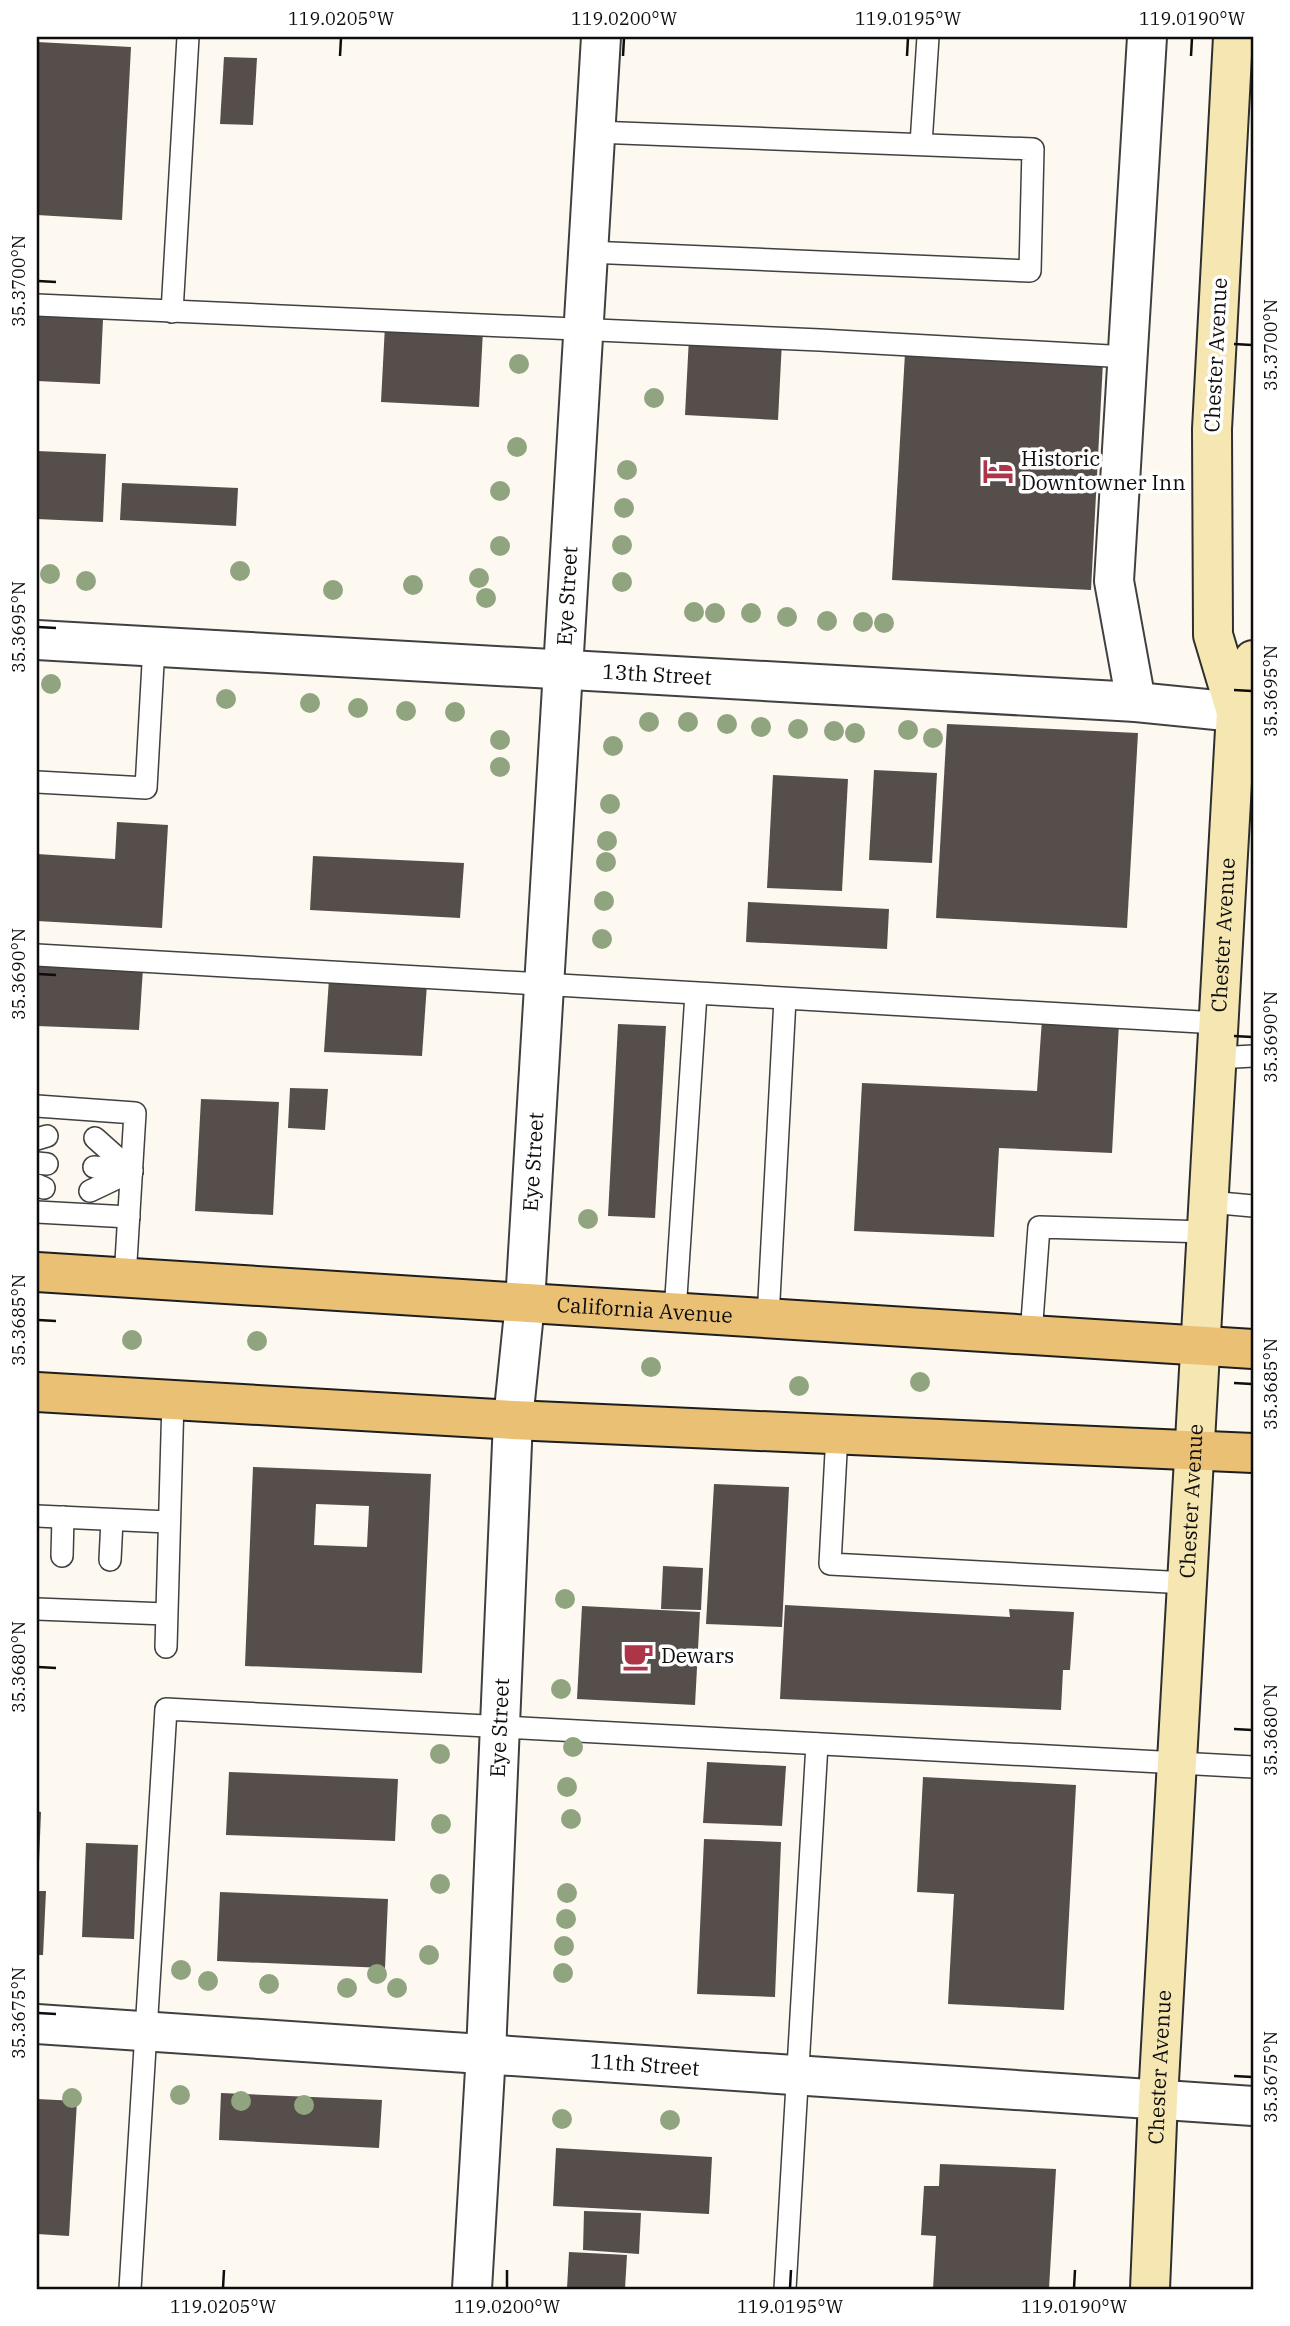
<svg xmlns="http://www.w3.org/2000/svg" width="1290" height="2326" font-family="'IBM Plex Serif',serif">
	<rect width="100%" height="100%" fill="#fdf9f0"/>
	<!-- building -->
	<g fill="#554e4b" fill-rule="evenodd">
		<polygon points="37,42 131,47 122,220 37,215"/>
		<polygon points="224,57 257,58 253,125 220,124"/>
		<polygon points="37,316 103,319 100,384 37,381"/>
		<polygon points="385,325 483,330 479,407 381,402"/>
		<polygon points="689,337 782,341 778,420 685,415"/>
		<polygon points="905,353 1103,362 1091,590 892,580"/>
		<polygon points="37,451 106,454 103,522 37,519"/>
		<polygon points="122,483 238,488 236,526 120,520"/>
		<polygon points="947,724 1138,733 1127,928 936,918"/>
		<polygon points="874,770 937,773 932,863 869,860"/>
		<polygon points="773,775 848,779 842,891 767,888"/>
		<polygon points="117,822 168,825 162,928 37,921 37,854 115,859"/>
		<polygon points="313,856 464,863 460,918 310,910"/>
		<polygon points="748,902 889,909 887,949 746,942"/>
		<polygon points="37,963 143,968 139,1030 37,1026"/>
		<polygon points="329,979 427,984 422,1056 324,1052"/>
		<polygon points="1042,1019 1119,1023 1112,1153 999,1148 994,1237 854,1231 862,1083 1037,1091"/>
		<polygon points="618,1024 666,1026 655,1218 608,1216"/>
		<polygon points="290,1088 328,1089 325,1130 288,1128"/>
		<polygon points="201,1099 279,1102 273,1215 195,1211"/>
		<path d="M253,1467L431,1474L422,1673L245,1666ZM316,1504L369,1506L367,1547L314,1545Z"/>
		<polygon points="714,1484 789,1487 782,1627 706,1624"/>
		<polygon points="663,1566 703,1568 701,1610 661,1609"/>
		<polygon points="785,1605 1010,1617 1009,1609 1074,1612 1070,1670 1063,1670 1061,1710 780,1699"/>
		<polygon points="582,1606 700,1612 695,1705 577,1699"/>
		<polygon points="707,1762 786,1766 782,1826 703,1823"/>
		<polygon points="229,1772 398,1779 395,1841 226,1835"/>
		<polygon points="923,1777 1076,1785 1064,2010 948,2004 954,1894 917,1892"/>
		<polygon points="37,1811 41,1812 39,1862 37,1862"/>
		<polygon points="704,1839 781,1842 775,1997 697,1994"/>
		<polygon points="86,1843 138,1845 134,1939 82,1937"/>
		<polygon points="37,1891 46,1891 43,1955 37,1955"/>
		<polygon points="220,1892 388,1899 385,1968 217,1961"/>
		<polygon points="221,2093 382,2100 379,2148 219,2140"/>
		<polygon points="37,2099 77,2101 69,2236 37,2234"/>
		<polygon points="556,2148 712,2157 709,2214 553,2206"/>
		<polygon points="940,2164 1056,2169 1049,2289 933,2289 936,2236 921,2235 924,2186 939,2186"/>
		<polygon points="584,2211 641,2213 639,2254 583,2250"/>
		<polygon points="569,2252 627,2255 625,2289 567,2289"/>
	</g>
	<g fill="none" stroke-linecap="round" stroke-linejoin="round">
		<!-- service casing -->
		<g stroke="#404040" stroke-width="24">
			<g id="service">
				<polyline points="921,144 928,37"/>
				<polyline points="588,252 1030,271 1033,149 595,132"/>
				<polyline points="37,305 820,340 1128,357"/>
				<polyline points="172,312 188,37"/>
				<polyline points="37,782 146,788 154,646"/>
				<polyline points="37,955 1218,1023"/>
				<polyline points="1217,1058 1253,1056"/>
				<polyline points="37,1106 135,1113 125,1278"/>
				<polyline points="95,1138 132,1171"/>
				<polyline points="37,1139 47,1136"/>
				<polyline points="37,1163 47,1164"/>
				<polyline points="94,1167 130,1170"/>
				<polyline points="37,1185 44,1188"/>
				<polyline points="90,1191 132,1171"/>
				<polyline points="1209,1202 1253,1206"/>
				<polyline points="37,1212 129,1217"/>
				<polyline points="675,1312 696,994"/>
				<polyline points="768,1318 785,999"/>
				<polyline points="1031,1335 1039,1227 1207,1232"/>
				<polyline points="837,1434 830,1564 1187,1583"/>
				<polyline points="37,1516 168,1522"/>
				<polyline points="62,1556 63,1517"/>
				<polyline points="110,1560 112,1520"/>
				<polyline points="37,1609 166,1614"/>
				<polyline points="166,1647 173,1400"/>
				<polyline points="130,2289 166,1709 1253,1767"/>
				<polyline points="785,2289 817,1744"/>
			</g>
		</g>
		<!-- minor casing -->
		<g stroke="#404040" stroke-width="42">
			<g id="minor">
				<path id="s1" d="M37,640L1136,702L1236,712"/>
				<polyline points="1136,702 1114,581 1147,37"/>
				<path id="s2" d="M37,2024L1253,2106"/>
				<path id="s3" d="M472,2289L486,2053L513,1420L525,1303L601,37"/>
			</g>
		</g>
		<!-- secondary casing -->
		<g stroke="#2f2f2f" stroke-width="42">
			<g id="secondary">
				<polyline points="1233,37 1212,429 1213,635 1236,712"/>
				<path id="s4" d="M1150,2289L1158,2099L1236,712L1253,660"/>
			</g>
		</g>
		<!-- primary casing -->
		<g stroke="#1e1e1e" stroke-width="42">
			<g id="primary">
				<path id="s5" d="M37,1272L1253,1349"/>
				<polyline points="37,1392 513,1420 1253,1453"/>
			</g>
		</g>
		<!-- service -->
		<use href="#service" stroke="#fff" stroke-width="21"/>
		<!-- minor -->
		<use href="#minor" stroke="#fff" stroke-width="38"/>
		<!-- secondary -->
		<use href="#secondary" stroke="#f6e7b2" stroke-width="38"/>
		<!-- primary -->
		<use href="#primary" stroke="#e9c074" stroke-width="38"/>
	</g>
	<!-- trees -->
	<g fill="#90a480">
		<circle cx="519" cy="364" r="10"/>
		<circle cx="654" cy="398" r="10"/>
		<circle cx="517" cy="447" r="10"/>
		<circle cx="627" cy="470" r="10"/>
		<circle cx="500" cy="491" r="10"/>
		<circle cx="624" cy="508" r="10"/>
		<circle cx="622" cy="545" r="10"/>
		<circle cx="500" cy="546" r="10"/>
		<circle cx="240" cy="571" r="10"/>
		<circle cx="50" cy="574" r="10"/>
		<circle cx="479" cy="578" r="10"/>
		<circle cx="86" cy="581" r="10"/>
		<circle cx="622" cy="582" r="10"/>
		<circle cx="413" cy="585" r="10"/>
		<circle cx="333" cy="590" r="10"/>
		<circle cx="486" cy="598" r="10"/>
		<circle cx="694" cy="612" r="10"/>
		<circle cx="715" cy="613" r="10"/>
		<circle cx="751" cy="613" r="10"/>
		<circle cx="787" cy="617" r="10"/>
		<circle cx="827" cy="621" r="10"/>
		<circle cx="863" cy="622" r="10"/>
		<circle cx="884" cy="623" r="10"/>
		<circle cx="51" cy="684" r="10"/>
		<circle cx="226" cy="699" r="10"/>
		<circle cx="310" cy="703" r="10"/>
		<circle cx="358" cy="708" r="10"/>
		<circle cx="406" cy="711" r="10"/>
		<circle cx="455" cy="712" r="10"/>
		<circle cx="649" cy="722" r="10"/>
		<circle cx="688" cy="722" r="10"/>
		<circle cx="727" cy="724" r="10"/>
		<circle cx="761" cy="727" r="10"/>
		<circle cx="798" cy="729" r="10"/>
		<circle cx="908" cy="730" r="10"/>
		<circle cx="834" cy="731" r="10"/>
		<circle cx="855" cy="733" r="10"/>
		<circle cx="933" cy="738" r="10"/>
		<circle cx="500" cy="740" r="10"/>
		<circle cx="613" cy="746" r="10"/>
		<circle cx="500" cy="767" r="10"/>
		<circle cx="610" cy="804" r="10"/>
		<circle cx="607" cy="841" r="10"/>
		<circle cx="606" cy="862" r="10"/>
		<circle cx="604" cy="901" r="10"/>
		<circle cx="602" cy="939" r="10"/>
		<circle cx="588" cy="1219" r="10"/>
		<circle cx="132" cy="1340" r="10"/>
		<circle cx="257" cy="1341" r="10"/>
		<circle cx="651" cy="1367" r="10"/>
		<circle cx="920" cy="1382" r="10"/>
		<circle cx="799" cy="1386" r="10"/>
		<circle cx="565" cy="1599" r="10"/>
		<circle cx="561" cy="1689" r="10"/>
		<circle cx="573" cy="1747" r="10"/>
		<circle cx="440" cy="1754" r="10"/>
		<circle cx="567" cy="1787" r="10"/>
		<circle cx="571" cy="1819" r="10"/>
		<circle cx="441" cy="1824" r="10"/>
		<circle cx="440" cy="1884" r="10"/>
		<circle cx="567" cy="1893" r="10"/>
		<circle cx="566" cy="1919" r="10"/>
		<circle cx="564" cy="1946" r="10"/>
		<circle cx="429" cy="1955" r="10"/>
		<circle cx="181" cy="1970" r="10"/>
		<circle cx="563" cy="1973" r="10"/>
		<circle cx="377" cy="1974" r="10"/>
		<circle cx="208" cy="1981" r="10"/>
		<circle cx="269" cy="1984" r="10"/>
		<circle cx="347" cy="1988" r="10"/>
		<circle cx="397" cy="1988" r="10"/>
		<circle cx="180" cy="2095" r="10"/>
		<circle cx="72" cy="2098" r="10"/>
		<circle cx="241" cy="2101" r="10"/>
		<circle cx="304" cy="2105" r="10"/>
		<circle cx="562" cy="2119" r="10"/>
		<circle cx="670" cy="2120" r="10"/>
	</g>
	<!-- ticks -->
	<path fill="none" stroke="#0d0d0d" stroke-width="2.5" d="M340,56L341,38M623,56L624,38M907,56L908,38M1191,56L1192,38M38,281L56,282M1234,344L1252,345M38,627L56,628M1234,690L1252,691M38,974L56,975M1234,1036L1252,1037M38,1320L56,1321M1234,1383L1252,1384M38,1667L56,1668M1234,1729L1252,1730M38,2013L56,2014M1234,2076L1252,2077M223,2288L224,2270M507,2288V2270M790,2288L791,2270M1074,2288L1075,2270"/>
	<!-- icons -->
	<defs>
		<g id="hotel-bare" transform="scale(2.415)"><path d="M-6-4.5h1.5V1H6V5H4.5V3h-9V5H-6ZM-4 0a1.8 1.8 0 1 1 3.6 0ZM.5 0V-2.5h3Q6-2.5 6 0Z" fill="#ad3548" stroke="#fff" stroke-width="2.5" paint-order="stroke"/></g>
		<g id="cafe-bare" transform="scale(2.415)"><path d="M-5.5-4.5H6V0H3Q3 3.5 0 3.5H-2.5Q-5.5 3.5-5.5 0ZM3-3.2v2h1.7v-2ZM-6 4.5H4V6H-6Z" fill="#ad3548" stroke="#fff" stroke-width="2.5" paint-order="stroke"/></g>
	</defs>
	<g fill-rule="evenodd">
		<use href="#hotel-bare" x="998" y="471"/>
		<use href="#cafe-bare" x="638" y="1656"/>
	</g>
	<g text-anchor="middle" stroke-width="7" stroke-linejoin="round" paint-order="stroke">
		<!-- street labels -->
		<g font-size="21" fill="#0d0d0d" stroke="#fff">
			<text transform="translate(1216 355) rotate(-87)" y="7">Chester Avenue</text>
			<text dy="7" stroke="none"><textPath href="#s3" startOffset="1696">Eye Street</textPath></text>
			<text dy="7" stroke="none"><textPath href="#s1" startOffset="621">13th Street</textPath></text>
			<text dy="7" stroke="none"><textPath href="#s4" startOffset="1356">Chester Avenue</textPath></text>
			<text dy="7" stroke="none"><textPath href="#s3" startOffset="1129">Eye Street</textPath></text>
			<text dy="7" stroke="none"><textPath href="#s5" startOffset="609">California Avenue</textPath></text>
			<text dy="7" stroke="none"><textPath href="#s4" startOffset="789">Chester Avenue</textPath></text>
			<text dy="7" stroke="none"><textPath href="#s3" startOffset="562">Eye Street</textPath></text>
			<text dy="7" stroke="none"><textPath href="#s2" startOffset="609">11th Street</textPath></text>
			<text dy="7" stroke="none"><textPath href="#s4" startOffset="222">Chester Avenue</textPath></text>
		</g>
		<!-- poi labels -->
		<g font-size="21" fill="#0d0d0d" stroke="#fff" text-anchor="start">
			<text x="1021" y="466">Historic<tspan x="1021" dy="24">Downtowner Inn</tspan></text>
			<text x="661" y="1663">Dewars</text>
		</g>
	</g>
	<!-- border -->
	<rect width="1290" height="2326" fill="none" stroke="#ffffff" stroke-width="77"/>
	<rect x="38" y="38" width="1214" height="2250" fill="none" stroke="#0d0d0d" stroke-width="2.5"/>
	<g font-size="18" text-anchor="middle" fill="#0d0d0d">
		<text x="341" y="25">119.0205°W</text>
		<text x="624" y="25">119.0200°W</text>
		<text x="908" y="25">119.0195°W</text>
		<text x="1192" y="25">119.0190°W</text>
		<text transform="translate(19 281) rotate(-90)" y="6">35.3700°N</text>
		<text transform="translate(1271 345) rotate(-90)" y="6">35.3700°N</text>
		<text transform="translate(19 627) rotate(-90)" y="6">35.3695°N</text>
		<text transform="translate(1271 691) rotate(-90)" y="6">35.3695°N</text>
		<text transform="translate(19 974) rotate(-90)" y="6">35.3690°N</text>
		<text transform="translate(1271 1037) rotate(-90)" y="6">35.3690°N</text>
		<text transform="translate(19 1320) rotate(-90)" y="6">35.3685°N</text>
		<text transform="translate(1271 1384) rotate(-90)" y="6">35.3685°N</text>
		<text transform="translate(19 1667) rotate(-90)" y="6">35.3680°N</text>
		<text transform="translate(1271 1730) rotate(-90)" y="6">35.3680°N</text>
		<text transform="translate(19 2013) rotate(-90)" y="6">35.3675°N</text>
		<text transform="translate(1271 2077) rotate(-90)" y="6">35.3675°N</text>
		<text x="223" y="2313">119.0205°W</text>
		<text x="507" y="2313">119.0200°W</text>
		<text x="790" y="2313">119.0195°W</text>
		<text x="1074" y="2313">119.0190°W</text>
	</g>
</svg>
